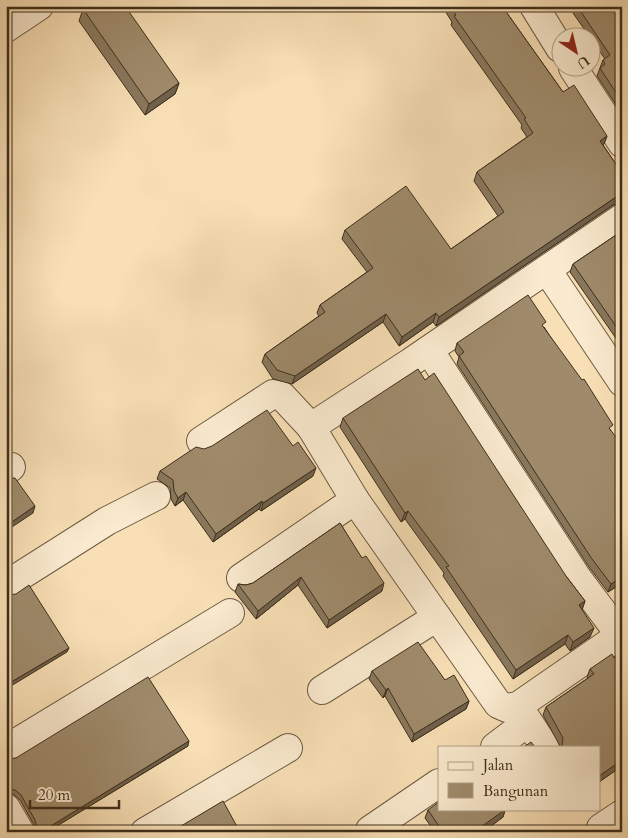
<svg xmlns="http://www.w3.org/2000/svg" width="628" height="838" font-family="Cardo,serif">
	<rect width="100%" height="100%" fill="#f8dfb5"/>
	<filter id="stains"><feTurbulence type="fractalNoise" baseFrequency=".004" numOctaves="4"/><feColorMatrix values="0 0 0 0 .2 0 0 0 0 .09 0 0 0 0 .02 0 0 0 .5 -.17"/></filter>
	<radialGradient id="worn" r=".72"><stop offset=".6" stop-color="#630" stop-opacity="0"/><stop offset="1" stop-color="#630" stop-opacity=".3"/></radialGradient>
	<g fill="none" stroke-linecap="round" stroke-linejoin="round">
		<!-- street casing -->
		<g stroke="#6c5b42" stroke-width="30">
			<g id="street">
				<polyline points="534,6 560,48"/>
				<polyline points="6,28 39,6"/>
				<polyline points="573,68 622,143"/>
				<polyline points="547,270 622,382"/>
				<polyline points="429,350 576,576 620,635"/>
				<polyline points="311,427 355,500 498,704 507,708 518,706 622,634"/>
				<polyline points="201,441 273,394 282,396 311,427 411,362 622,218"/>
				<polyline points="6,471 11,467"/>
				<polyline points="241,578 355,500"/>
				<polyline points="6,585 107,521 156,496"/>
				<polyline points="322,690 437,617"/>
				<polyline points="518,706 545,747"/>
				<polyline points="495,747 528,722"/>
				<polyline points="6,749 230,613"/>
				<polyline points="6,808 20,832"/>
				<polyline points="370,830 439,783"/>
				<polyline points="145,832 288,748"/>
				<polyline points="603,832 601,828 622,814"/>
			</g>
		</g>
		<!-- street -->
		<use href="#street" stroke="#faeacf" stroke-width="28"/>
	</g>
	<!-- wall -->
	<g fill="#89785d" stroke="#3e2f1c">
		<polygon points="442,6 502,6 563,92 607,136 604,144 603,145 622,173 622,203 613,205 436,326 433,322 399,346 383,322 292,384 273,379 262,362 265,354 319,316 317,313 320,305 367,272 342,239 345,230 451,249 498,216 474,181 477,172 527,137 521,128 522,125 451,25 452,22"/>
		<polygon points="572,6 622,6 622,114 597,76 603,60 605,59 573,13 574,10"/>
		<polygon points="83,9 179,83 175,94 145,115 79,21"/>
		<polygon points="622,231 622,347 570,272 573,264"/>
		<polygon points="544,327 611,431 622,583 608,592 589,567 457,364 459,357 455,351 457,343"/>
		<polygon points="343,418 566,576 585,601 582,609 590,637 570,651 565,644 513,679 443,576 444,573 405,519 401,522 340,427"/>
		<polygon points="160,471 313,476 261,511 259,509 213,542 183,500 175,506 171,499 170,488 157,479"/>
		<polygon points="340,523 382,591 327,628 298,585 256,619 235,592 238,584 246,585 253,583"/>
		<polygon points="622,652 622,766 599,782 599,747 560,747 560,746 543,715 546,707 588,678 587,677 590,669 614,658"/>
		<polygon points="372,671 445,680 469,701 466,709 412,742 385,696 383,698 369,679"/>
		<polygon points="188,746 47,832 35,832 34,825 20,800 13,794 6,793 6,759"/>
		<polygon points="428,810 505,810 503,817 483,832 435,832 425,818"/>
	</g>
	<!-- shaded-wall -->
	<g fill="#6f614c" stroke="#3e2f1c">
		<polygon points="179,83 175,94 145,115 149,104"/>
		<polygon points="607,136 604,144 597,149 600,141"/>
		<polygon points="622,195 622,199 620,203 613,205 436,326 439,317 616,197"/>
		<polygon points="436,313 433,322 399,346 402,337"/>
		<polygon points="386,314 383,322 292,384 295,376"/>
		<polygon points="316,468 313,476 261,511 263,503"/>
		<polygon points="186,492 183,500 175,506 178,498"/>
		<polygon points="262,501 259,509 213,542 216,534"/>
		<polygon points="35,506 33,513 6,531 6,526"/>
		<polygon points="408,511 405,519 401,522 405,513"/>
		<polygon points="301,577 298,585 256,619 258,611"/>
		<polygon points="622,577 622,583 608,592 611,584"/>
		<polygon points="384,583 382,591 327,628 329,620"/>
		<polygon points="585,601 582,610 579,605"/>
		<polygon points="594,628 590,637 570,651 573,642"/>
		<polygon points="568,635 565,644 513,679 516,670"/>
		<polygon points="69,648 67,652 6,689 6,685"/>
		<polygon points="388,688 385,696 383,698 386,690"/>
		<polygon points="469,701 466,709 412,742 414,734"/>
		<polygon points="189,741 188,746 47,832 41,832"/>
		<polygon points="622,760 622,766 599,782 599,776"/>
		<polygon points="502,809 507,809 505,810 503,817 483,832 474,832"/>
	</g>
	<!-- building -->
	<g fill="#9f8b6c" stroke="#3e2f1c">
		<polygon points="87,6 125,6 179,83 149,104 83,9"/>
		<polygon points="450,6 502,6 563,92 574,85 607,136 600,141 622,173 622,195 616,197 439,317 436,313 402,337 386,314 295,376 277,370 265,354 325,312 320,305 373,268 345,230 406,186 451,249 504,212 477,172 533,133 524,119 526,118 454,16 456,15"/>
		<polygon points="577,6 622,6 622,102 600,68 605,64 603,60 610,55"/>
		<polygon points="622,231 622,335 573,264"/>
		<polygon points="528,295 546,322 542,325 582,380 584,379 613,425 609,428 622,445 622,577 611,584 592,559 459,356 464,352 457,343"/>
		<polygon points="418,369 425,380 434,373 566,576 585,601 579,605 594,628 573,642 568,635 516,670 446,567 449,566 408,511 405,513 343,418"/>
		<polygon points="267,410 293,446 298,442 316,468 263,503 262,501 216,534 186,492 178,498 174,491 173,480 160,471 196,447 204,449 212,446"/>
		<polygon points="6,478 15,478 35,506 6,526"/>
		<polygon points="340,523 362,558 366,556 384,583 329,620 301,577 258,611 238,584 246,585 253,583"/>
		<polygon points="29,585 69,648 6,685 6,595 16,594"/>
		<polygon points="418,642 445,680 454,675 469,701 414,734 388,688 386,690 372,671"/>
		<polygon points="622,652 622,760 599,776 599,747 561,747 562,746 563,738 546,707 594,674 590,669 612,654 614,658"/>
		<polygon points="148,677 189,741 41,832 36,832 37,828 35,820 21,795 15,790 6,788 6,759 16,758"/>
		<polygon points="531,742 535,747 524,747"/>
		<polygon points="223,801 240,832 171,832"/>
		<polygon points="439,802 439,809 506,809 474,832 443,832 428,810"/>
	</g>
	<!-- margin -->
	<rect width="628" height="838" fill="none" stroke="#f8dfb5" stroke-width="25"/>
	<rect x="8" y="8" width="613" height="823" fill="none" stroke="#3e2f1c" stroke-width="2.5"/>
	<rect x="12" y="12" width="603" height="813" fill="none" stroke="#3e2f1c"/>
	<!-- legend -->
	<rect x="438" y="746" width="162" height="65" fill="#faeacf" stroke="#af9f87"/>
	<rect x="448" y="762" width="25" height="8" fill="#faeacf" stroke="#af9f87"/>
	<text x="483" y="770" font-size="15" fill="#3e2f1c">Jalan</text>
	<rect x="448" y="783" width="25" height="15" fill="#9f8b6c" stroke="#af9f87"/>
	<text x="483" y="796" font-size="15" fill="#3e2f1c">Bangunan</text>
	<!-- north arrow -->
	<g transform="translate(576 52) rotate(145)"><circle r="24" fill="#faeacf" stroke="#af9f87"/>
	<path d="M0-4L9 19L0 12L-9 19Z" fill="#8f2418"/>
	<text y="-8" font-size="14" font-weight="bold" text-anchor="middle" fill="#3e2f1c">U</text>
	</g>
	<!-- scale -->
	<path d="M30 800v8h89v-8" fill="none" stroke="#3e2f1c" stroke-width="2.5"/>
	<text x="38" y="800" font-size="15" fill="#3e2f1c" stroke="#faeacf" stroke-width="4" paint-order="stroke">20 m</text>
	<rect width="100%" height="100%" filter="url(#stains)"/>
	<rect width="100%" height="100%" fill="url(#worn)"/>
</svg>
